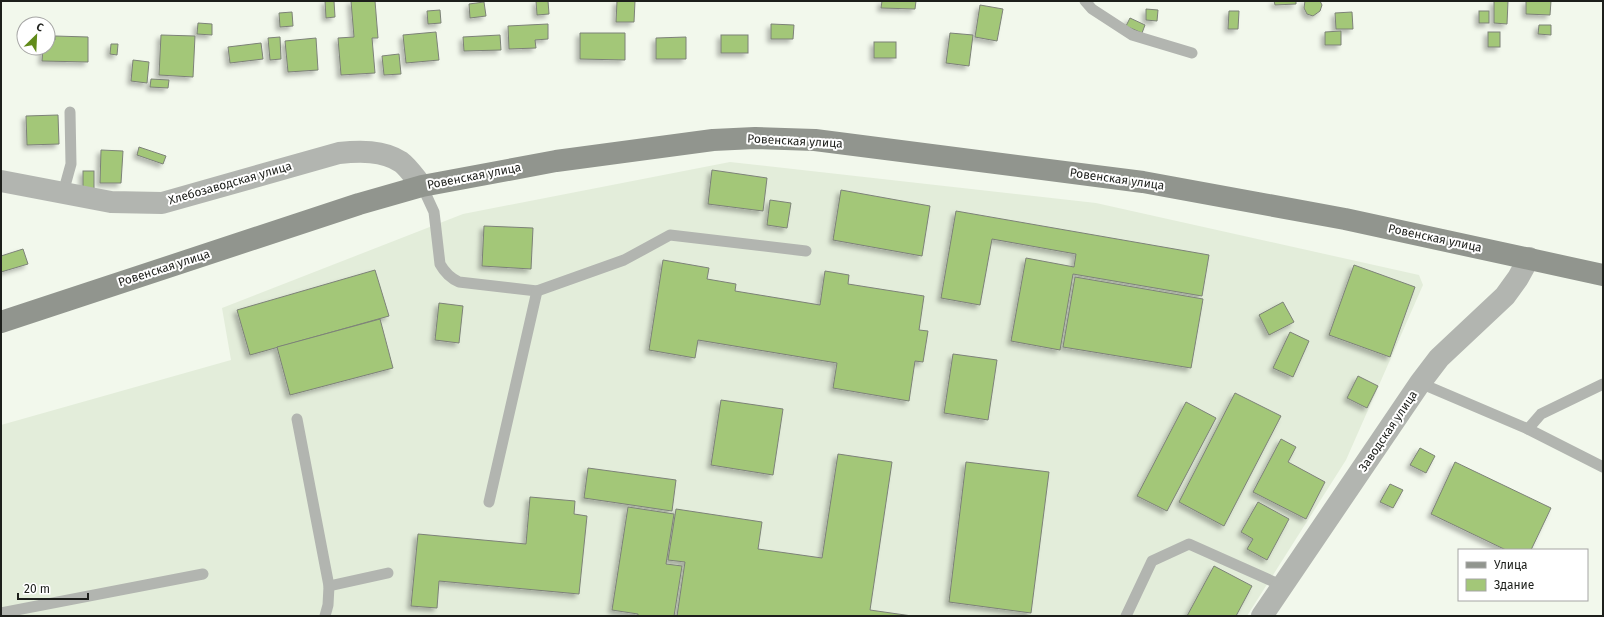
<svg xmlns="http://www.w3.org/2000/svg" width="1604" height="617" font-family="'Fira Sans',sans-serif">
	<defs>
		<filter id="shadow"><feDropShadow dx="-3.5" dy="3.5" stdDeviation="2" flood-color="#0004"/></filter>
	</defs>
	<rect width="100%" height="100%" fill="#f2f8ec"/>
	<!-- built -->
	<polygon fill="#e3edda" points="730,162 1096,203 1419,275 1423,285 1346,460 1247,616 1,616 1,425 231,360 222,308 463,214"/>
	<!-- building -->
	<g fill="#a3c778" stroke="#7d8278" filter="url(#shadow)">
		<polygon points="325,1 334,1 335,17 326,18"/>
		<polygon points="351,1 375,1 378,38 372,38 375,73 341,75 338,38 354,37"/>
		<polygon points="536,1 548,1 549,14 537,15"/>
		<polygon points="617,1 635,1 634,22 616,22"/>
		<polygon points="882,1 916,1 915,9 881,8"/>
		<polygon points="1274,1 1296,1 1296,4 1275,5"/>
		<polygon points="1305,1 1320,1 1322,5 1320,11 1313,16 1307,14 1304,8"/>
		<polygon points="1494,1 1508,1 1507,24 1494,23"/>
		<polygon points="1526,1 1551,1 1550,15 1526,14"/>
		<polygon points="484,2 486,16 470,18 469,4"/>
		<polygon points="980,5 1003,9 997,41 975,37"/>
		<polygon points="1146,9 1158,10 1157,21 1146,20"/>
		<polygon points="440,10 441,23 428,24 427,11"/>
		<polygon points="1229,11 1239,11 1238,29 1228,29"/>
		<rect x="1479" y="11" width="10" height="12"/>
		<polygon points="292,12 293,26 280,27 279,13"/>
		<polygon points="1352,12 1353,29 1336,29 1335,13"/>
		<polygon points="1130,18 1145,25 1142,33 1126,26"/>
		<polygon points="198,23 212,24 212,35 197,34"/>
		<polygon points="548,24 548,39 535,40 536,48 509,49 508,26"/>
		<polygon points="771,24 794,25 793,39 771,39"/>
		<polygon points="1539,25 1551,25 1551,35 1538,34"/>
		<polygon points="1341,31 1341,45 1325,45 1325,32"/>
		<polygon points="436,32 439,60 406,63 403,35"/>
		<rect x="1488" y="32" width="12" height="15"/>
		<polygon points="580,33 625,33 625,60 580,59"/>
		<polygon points="950,33 973,35 969,66 946,63"/>
		<polygon points="161,35 195,36 193,77 159,75"/>
		<polygon points="500,35 501,50 464,51 463,37"/>
		<rect x="721" y="35" width="27" height="18"/>
		<polygon points="55,36 88,37 88,62 42,61 43,48 48,48 48,40 55,40"/>
		<polygon points="280,37 281,59 270,60 268,38"/>
		<polygon points="686,37 686,59 656,59 656,38"/>
		<polygon points="316,38 318,70 288,72 285,41"/>
		<rect x="874" y="42" width="22" height="16"/>
		<polygon points="261,43 263,59 230,63 228,47"/>
		<polygon points="111,44 118,44 117,55 110,54"/>
		<polygon points="399,54 401,74 384,75 382,56"/>
		<polygon points="133,60 149,62 147,83 131,81"/>
		<polygon points="151,79 169,80 168,88 150,87"/>
		<polygon points="58,115 59,144 27,145 26,116"/>
		<polygon points="139,147 166,156 163,164 137,155"/>
		<polygon points="101,150 123,151 121,183 100,183"/>
		<polygon points="712,170 767,178 763,211 708,204"/>
		<rect x="83" y="171" width="11" height="19"/>
		<polygon points="841,190 930,206 922,256 833,240"/>
		<polygon points="770,200 791,203 787,228 767,225"/>
		<polygon points="956,211 1209,255 1202,296 1073,274 1060,350 1011,341 1026,258 1074,267 1076,254 992,239 980,305 941,298"/>
		<polygon points="484,226 533,228 531,269 482,266"/>
		<polygon points="23,249 28,264 1,272 1,256"/>
		<polygon points="663,260 709,268 707,279 736,284 735,291 820,305 825,271 849,275 848,284 924,296 919,330 928,331 923,362 915,361 909,401 833,388 837,363 698,340 695,358 649,350"/>
		<polygon points="1354,265 1415,287 1390,357 1329,335"/>
		<polygon points="375,270 389,316 250,355 237,310"/>
		<polygon points="1075,277 1203,299 1191,368 1063,347"/>
		<polygon points="1283,302 1294,322 1269,335 1259,315"/>
		<polygon points="439,303 463,306 459,343 435,340"/>
		<polygon points="380,319 393,368 290,395 277,347"/>
		<polygon points="1290,332 1309,341 1293,377 1273,368"/>
		<polygon points="953,354 997,360 988,420 944,413"/>
		<polygon points="1358,376 1378,386 1367,408 1347,398"/>
		<polygon points="1235,393 1281,416 1224,526 1179,502"/>
		<polygon points="721,400 783,409 773,475 711,465"/>
		<polygon points="1186,402 1216,418 1167,511 1137,496"/>
		<polygon points="1281,439 1296,447 1288,462 1325,482 1306,519 1253,492"/>
		<polygon points="1420,448 1435,456 1426,473 1410,465"/>
		<polygon points="838,454 892,462 870,610 912,616 677,616 685,562 668,560 676,509 762,522 758,549 822,558"/>
		<polygon points="966,462 1049,472 1031,613 949,602"/>
		<polygon points="1455,462 1551,508 1531,550 1506,550 1431,514"/>
		<polygon points="588,468 676,480 672,511 584,498"/>
		<polygon points="1390,484 1403,490 1393,508 1380,502"/>
		<polygon points="530,497 575,501 574,514 587,516 579,594 439,581 437,608 411,606 418,534 526,544"/>
		<polygon points="1258,502 1289,519 1267,560 1247,549 1253,539 1241,532"/>
		<polygon points="628,507 674,514 666,564 682,566 674,616 638,616 638,614 612,610"/>
		<polygon points="1214,566 1252,586 1236,616 1187,616"/>
	</g>
	<g fill="none" stroke-linecap="round" stroke-linejoin="round">
		<!-- lane -->
		<g stroke="#b2b5b0" stroke-width="11">
			<polyline points="1085,1 1092,9 1132,35 1192,53"/>
			<path d="M422,186L434,212L440,264C445,273 450,278 459,282L537,291L624,260L670,235L806,251"/>
			<polyline points="63,193 71,164 70,112"/>
			<polyline points="1420,383 1528,429 1603,467"/>
			<polyline points="297,419 329,586 328,605 325,616"/>
			<polyline points="1528,429 1541,414 1603,384"/>
			<polyline points="489,502 537,291"/>
			<polyline points="329,586 388,573"/>
			<polyline points="1,613 203,574"/>
			<polyline points="1126,616 1152,561 1189,544 1283,586"/>
		</g>
		<!-- street -->
		<g stroke="#b2b5b0" stroke-width="22">
			<path d="M1,181L111,202L162,203L339,153C359,151 383,150 401,162C409,168 415,178 422,186"/>
			<polyline points="1262,616 1420,383 1439,358 1505,296 1518,278 1529,258"/>
		</g>
		<!-- secondary -->
		<polyline stroke="#91958e" stroke-width="22" points="1,322 359,204 422,186 556,161 713,140 755,138 815,140 1143,182 1345,219 1603,275"/>
	</g>
	<g text-anchor="middle" stroke-width="4" stroke-linejoin="round" paint-order="stroke">
		<!-- street labels -->
		<g font-size="12" fill="#1d1f1b" stroke="#fff">
			<text transform="translate(795 141) rotate(3)" y="4">Ровенская улица</text>
			<text transform="translate(474 176) rotate(-11)" y="4">Ровенская улица</text>
			<text transform="translate(1117 179) rotate(8)" y="4">Ровенская улица</text>
			<text transform="translate(230 183) rotate(-16)" y="4">Хлебозаводская улица</text>
			<text transform="translate(1435 238) rotate(12)" y="4">Ровенская улица</text>
			<text transform="translate(164 268) rotate(-18)" y="4">Ровенская улица</text>
			<text transform="translate(1388 431) rotate(-56)" y="4">Заводская улица</text>
		</g>
	</g>
	<!-- border -->
	<rect width="1604" height="617" fill="none" stroke="#1d1f1b" stroke-width="4"/>
	<!-- legend -->
	<rect x="1458" y="549" width="130" height="52" fill="#ffffff" stroke="#a5a5a4"/>
	<rect x="1466" y="562" width="20" height="6" fill="#91958e" stroke="#a5a5a4"/>
	<text x="1494" y="569" font-size="12" fill="#1d1f1b">Улица</text>
	<rect x="1466" y="579" width="20" height="12" fill="#a3c778" stroke="#a5a5a4"/>
	<text x="1494" y="589" font-size="12" fill="#1d1f1b">Здание</text>
	<!-- north arrow -->
	<g transform="translate(36 36) rotate(24)"><circle r="19" fill="#ffffff" stroke="#a5a5a4"/>
	<path d="M0-3L7 15L0 10L-7 15Z" fill="#618b1a"/>
	<text y="-6" font-size="11" font-weight="bold" text-anchor="middle" fill="#1d1f1b">С</text>
	</g>
	<!-- scale -->
	<path d="M18 593v6h70v-6" fill="none" stroke="#1d1f1b" stroke-width="2"/>
	<text x="24" y="593" font-size="12" fill="#1d1f1b" stroke="#ffffff" stroke-width="3" paint-order="stroke">20 m</text>
</svg>
